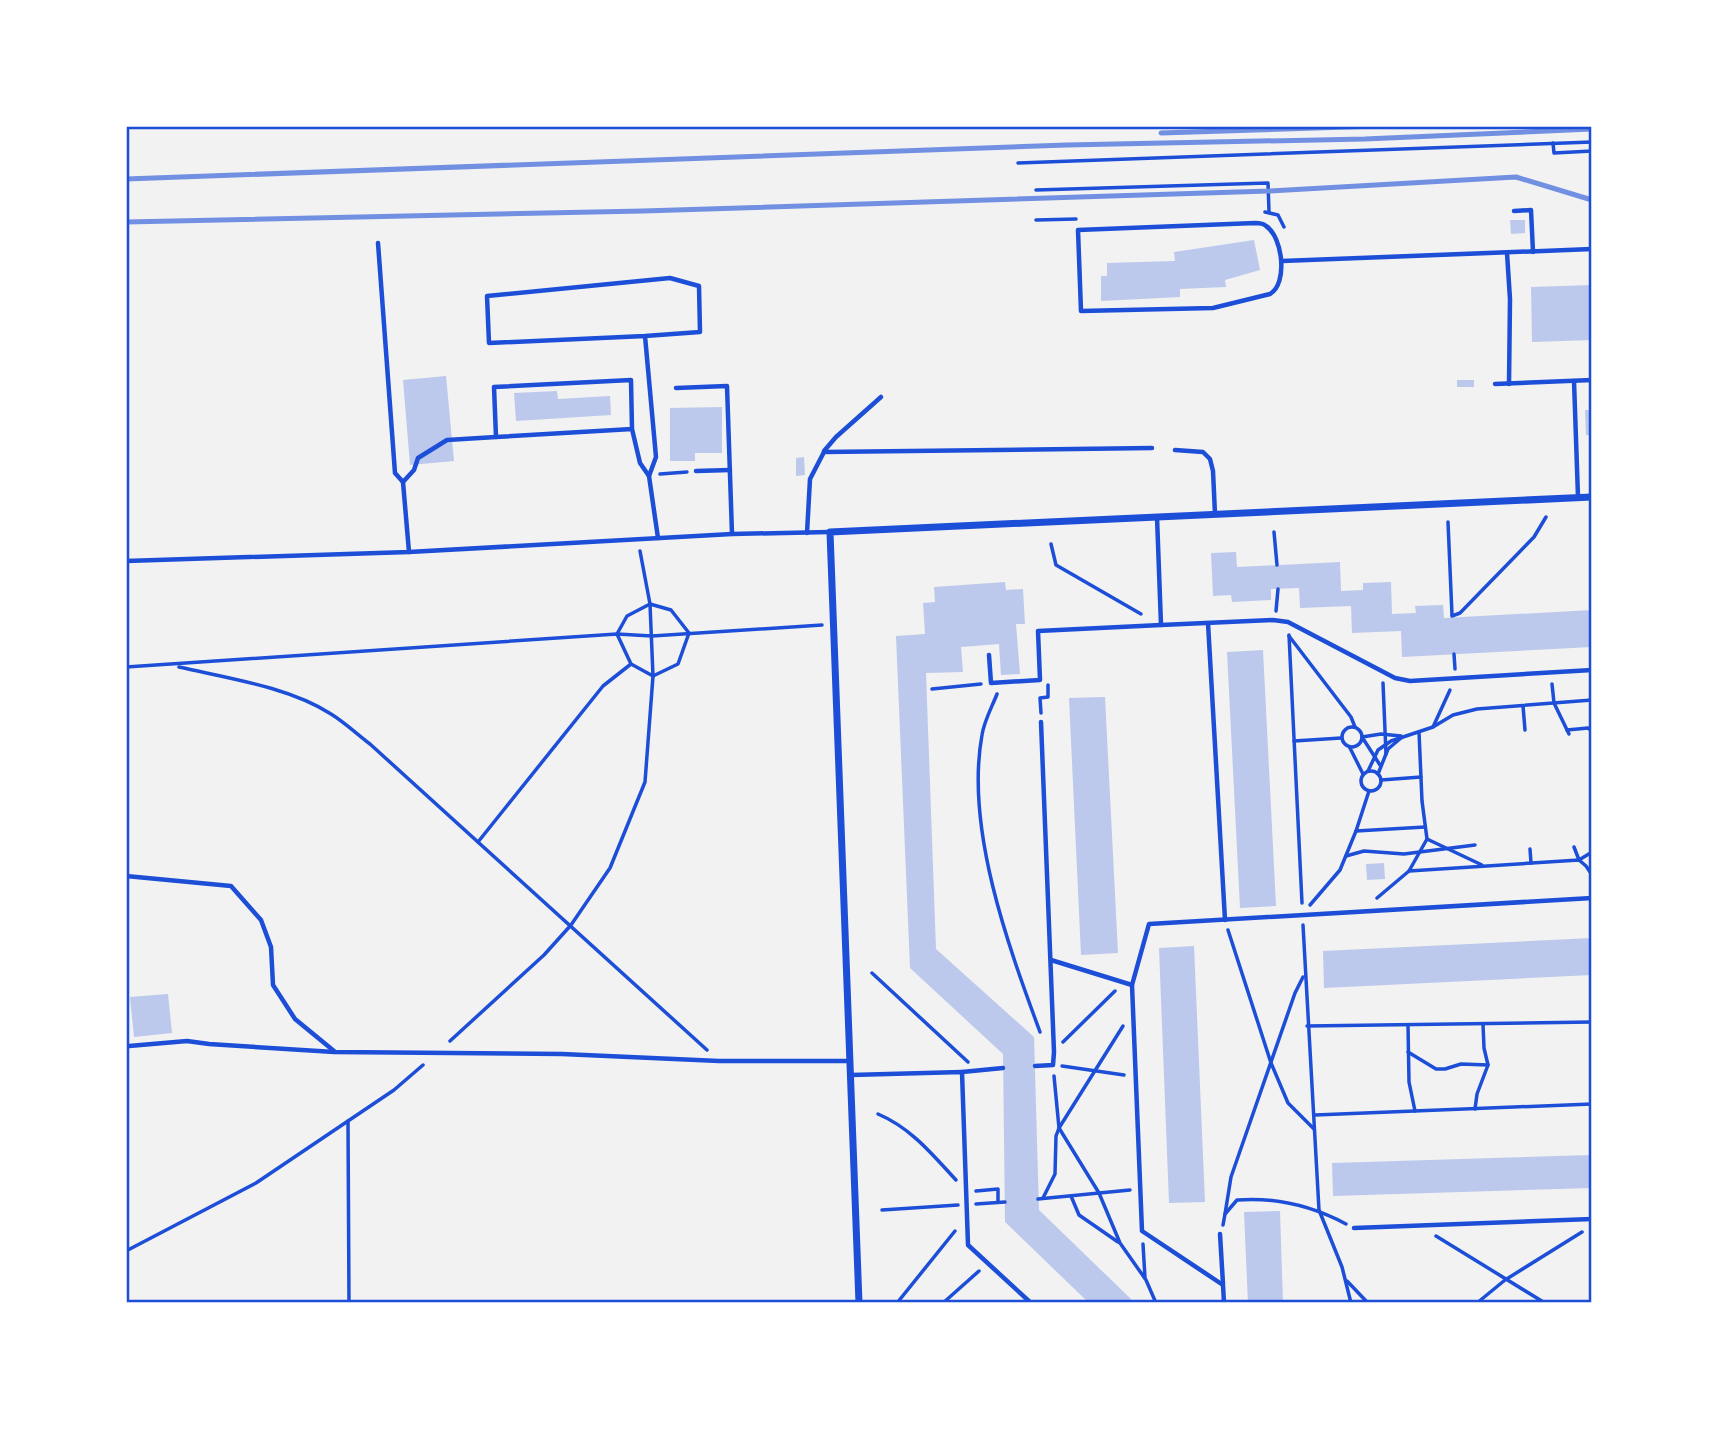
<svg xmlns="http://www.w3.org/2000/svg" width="1718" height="1429" font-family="'Roboto Condensed',sans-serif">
	<rect width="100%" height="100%" fill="#f2f2f2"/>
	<!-- building -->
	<g fill="#bdc9ec">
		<polygon points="1510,220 1525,220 1525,233 1511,234"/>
		<polygon points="1254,240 1260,270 1225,280 1226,287 1180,289 1180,297 1101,301 1101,276 1107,276 1107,263 1175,261 1174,252"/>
		<polygon points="1592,285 1592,340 1532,342 1531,287"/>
		<polygon points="446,376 454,461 410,465 403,380"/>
		<rect x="1457" y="380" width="17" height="7"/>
		<polygon points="557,391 558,399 610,396 611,415 516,421 514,393"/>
		<polygon points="722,407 722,453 695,453 695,461 670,461 670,408"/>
		<polygon points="1585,410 1592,410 1592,435 1586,435"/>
		<polygon points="804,457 805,475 796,476 796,458"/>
		<polygon points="1236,552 1237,567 1340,562 1341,591 1363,590 1363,583 1391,582 1392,614 1416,613 1415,606 1443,605 1444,618 1592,610 1592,647 1402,657 1401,631 1352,633 1351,606 1300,608 1299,588 1271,589 1271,600 1232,602 1231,595 1213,596 1211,553"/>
		<polygon points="1005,582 1006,590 1023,589 1025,624 1016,624 1020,674 1001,675 999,644 961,647 963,672 926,673 936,949 1034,1037 1039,1210 1131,1299 1131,1303 1089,1303 1005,1222 1003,1054 910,968 896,636 925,634 923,603 935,602 934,587"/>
		<polygon points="1263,650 1276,906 1240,908 1227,652"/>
		<polygon points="1105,697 1118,953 1081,955 1069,698"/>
		<polygon points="1384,863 1385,879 1367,880 1366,864"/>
		<polygon points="1592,938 1592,975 1324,988 1323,951"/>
		<polygon points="1194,946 1205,1202 1169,1203 1159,948"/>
		<polygon points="168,994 172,1033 134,1037 130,997"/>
		<polygon points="1592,1155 1592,1188 1333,1196 1332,1163"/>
		<polygon points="1280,1211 1283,1303 1248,1303 1244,1212"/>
	</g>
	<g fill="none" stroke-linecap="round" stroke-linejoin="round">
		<!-- path -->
		<g stroke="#1d4ed8" stroke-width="3.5">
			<polyline points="1021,127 1035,126"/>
			<polyline points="1553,143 1554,153 1592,151"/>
			<polyline points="1018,163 1592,142"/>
			<polyline points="1036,190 1268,183 1269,212"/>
			<polyline points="1265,212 1278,215 1284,227"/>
			<polyline points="1036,220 1076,219"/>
			<polyline points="660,474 687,472"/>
			<polyline points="1448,522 1452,615"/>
			<polyline points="1274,532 1277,565"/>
			<polyline points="1051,544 1056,565 1141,614"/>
			<polygon points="650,604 671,610 689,633 678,664 653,676 631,664 617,634 627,616"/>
			<polyline points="1276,611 1278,589"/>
			<polyline points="1452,616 1460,613 1534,537 1546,517"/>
			<polyline points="1289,635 1302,903"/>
			<polyline points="1289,636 1351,717 1355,727"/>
			<polyline points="1454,654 1455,669"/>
			<polyline points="126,667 617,634 652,636 822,625"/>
			<path d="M179,667C227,678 289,687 331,714C344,722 357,734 370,744L707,1050"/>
			<polyline points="1383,683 1386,754"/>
			<polyline points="1552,684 1554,703 1569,734"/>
			<polyline points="932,689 981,684"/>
			<path d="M997,694C992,707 984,721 982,735C965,828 1008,945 1040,1032"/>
			<polyline points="1523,706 1525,730"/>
			<polyline points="1041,713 1040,698 1048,697 1048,685"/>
			<circle cx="1352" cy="737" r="10"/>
			<polyline points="1433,727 1450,690"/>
			<polyline points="1567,730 1588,728 1592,731"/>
			<polyline points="1294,741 1341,738"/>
			<polyline points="1350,748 1363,774"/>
			<polyline points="1380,765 1362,737 1381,734 1401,736"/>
			<circle cx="1371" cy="781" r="10"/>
			<polyline points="1368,771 1378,750 1391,741 1433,727 1453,715 1477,709 1592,700"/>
			<polyline points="1378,774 1388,749 1401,738"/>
			<polyline points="1381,780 1421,777"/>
			<polyline points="1356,831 1425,827"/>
			<polyline points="1427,839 1482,865"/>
			<polyline points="478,842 603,686 631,664"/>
			<polyline points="1574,847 1579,860 1592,852"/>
			<polyline points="1530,849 1531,863"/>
			<polyline points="1346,856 1364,851 1404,854 1475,845"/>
			<polyline points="1409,871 1579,860 1586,866 1592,875"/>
			<polyline points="1377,898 1409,871 1427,839 1422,801 1419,732"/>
			<polyline points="1310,905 1340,870 1356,831 1369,791"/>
			<polyline points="1303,925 1319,1210 1342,1267 1351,1303"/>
			<polyline points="1228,930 1271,1063 1288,1103 1314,1129"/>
			<polyline points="872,973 968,1062"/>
			<polyline points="1408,1025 1409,1082 1415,1111"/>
			<polyline points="1307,1026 1592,1022"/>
			<polyline points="450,1041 544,955 571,925 610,868 645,782 653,676 650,604 640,551"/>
			<polyline points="1063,1042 1115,991"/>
			<polyline points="1408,1052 1436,1069 1445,1069 1461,1064 1488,1065"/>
			<polyline points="1062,1066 1124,1075"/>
			<polyline points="1054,1076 1059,1128 1099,1193 1120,1243 1146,1280 1156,1303"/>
			<polyline points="1475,1109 1477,1094 1488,1065 1484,1048 1483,1024"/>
			<path d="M878,1114C911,1128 932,1154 956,1180"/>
			<polyline points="1315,1115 1592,1104"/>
			<polyline points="348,1121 349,1303"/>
			<polyline points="976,1191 998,1189 998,1202"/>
			<polyline points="1071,1196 1079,1215 1118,1242"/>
			<polyline points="1043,1198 1055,1174 1056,1136 1059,1128 1123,1026"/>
			<polyline points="1038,1199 1130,1190"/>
			<polyline points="976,1204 1005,1202"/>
			<polyline points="882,1210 958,1205"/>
			<polyline points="1225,1214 1231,1177 1295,993 1303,977"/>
			<path d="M1223,1225L1225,1214L1237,1200C1276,1197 1312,1206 1346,1224"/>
			<polyline points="1436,1236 1545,1303"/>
			<polyline points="1143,1244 1145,1278"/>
			<polyline points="126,1251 256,1183 394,1090 423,1065"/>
			<polyline points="1347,1281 1368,1303"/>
			<polyline points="897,1303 955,1231"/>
			<polyline points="943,1303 979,1271"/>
			<polyline points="1477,1303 1505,1280 1582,1232"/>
		</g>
		<!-- service -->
		<g stroke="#1d4ed8" stroke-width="4.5">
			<polyline points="1514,211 1531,210 1533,252"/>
			<path d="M1255,223C1258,223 1264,224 1266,226C1283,237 1288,284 1270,294L1213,308L1081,311L1078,230Z"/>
			<polyline points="378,243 395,473 403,482 409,552"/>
			<polyline points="1507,253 1510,299 1509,384"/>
			<polyline points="1282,261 1592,249"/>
			<polyline points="645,336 700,332 699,286 670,278 487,296 489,343 645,336 656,457 649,476"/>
			<polyline points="1574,381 1578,497"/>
			<polyline points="1495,384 1592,380"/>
			<polyline points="676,388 727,386 732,534"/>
			<polyline points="632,429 496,437 494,387 631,380 632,429 640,463 649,476 658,538"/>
			<polyline points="1175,450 1203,452 1210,459 1213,471 1215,514"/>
			<polyline points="824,451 836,437 881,397"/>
			<polyline points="696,471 730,470"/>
			<polyline points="403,482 414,470 418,458 447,440 496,437"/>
			<polyline points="1157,517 1161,625 1273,620 1288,622 1395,678 1410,681 1592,670"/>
			<polyline points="807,533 810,479 824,452 1152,448"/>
			<polyline points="126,561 409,552 732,534 829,532"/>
			<polyline points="1208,623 1225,920"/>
			<polyline points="989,655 991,683 1040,680 1038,631 1161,625"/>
			<polyline points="126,876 231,886 261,920 271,947 273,985 295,1019 334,1051"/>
			<polyline points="1051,960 1132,985"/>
			<polyline points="129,1046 187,1041 209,1044 334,1052 562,1054 719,1061 849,1061"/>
			<polyline points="1035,1066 1053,1065 1054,1052 1041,722"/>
			<polyline points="962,1072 1003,1068"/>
			<polyline points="851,1075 962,1072 968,1245 1031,1303"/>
			<polyline points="1354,1228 1592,1219"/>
			<polyline points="1220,1234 1223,1284"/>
			<polyline points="1224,1303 1223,1285 1142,1231 1132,985 1149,924 1592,898"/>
		</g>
		<!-- minor -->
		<polyline stroke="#1d4ed8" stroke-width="7" points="859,1303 830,532 1592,497"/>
		<!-- rail -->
		<g stroke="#7290e2" stroke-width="5">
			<polyline points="1161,133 1378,126"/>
			<polyline points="126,179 1067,145 1365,139 1592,129"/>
			<polyline points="126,222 643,211 1269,191 1516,177 1592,200"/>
		</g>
	</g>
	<!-- border -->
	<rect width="1718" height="1429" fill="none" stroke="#ffffff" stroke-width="256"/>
	<rect x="128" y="128" width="1462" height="1173" fill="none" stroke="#1d4ed8" stroke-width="2.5"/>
</svg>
